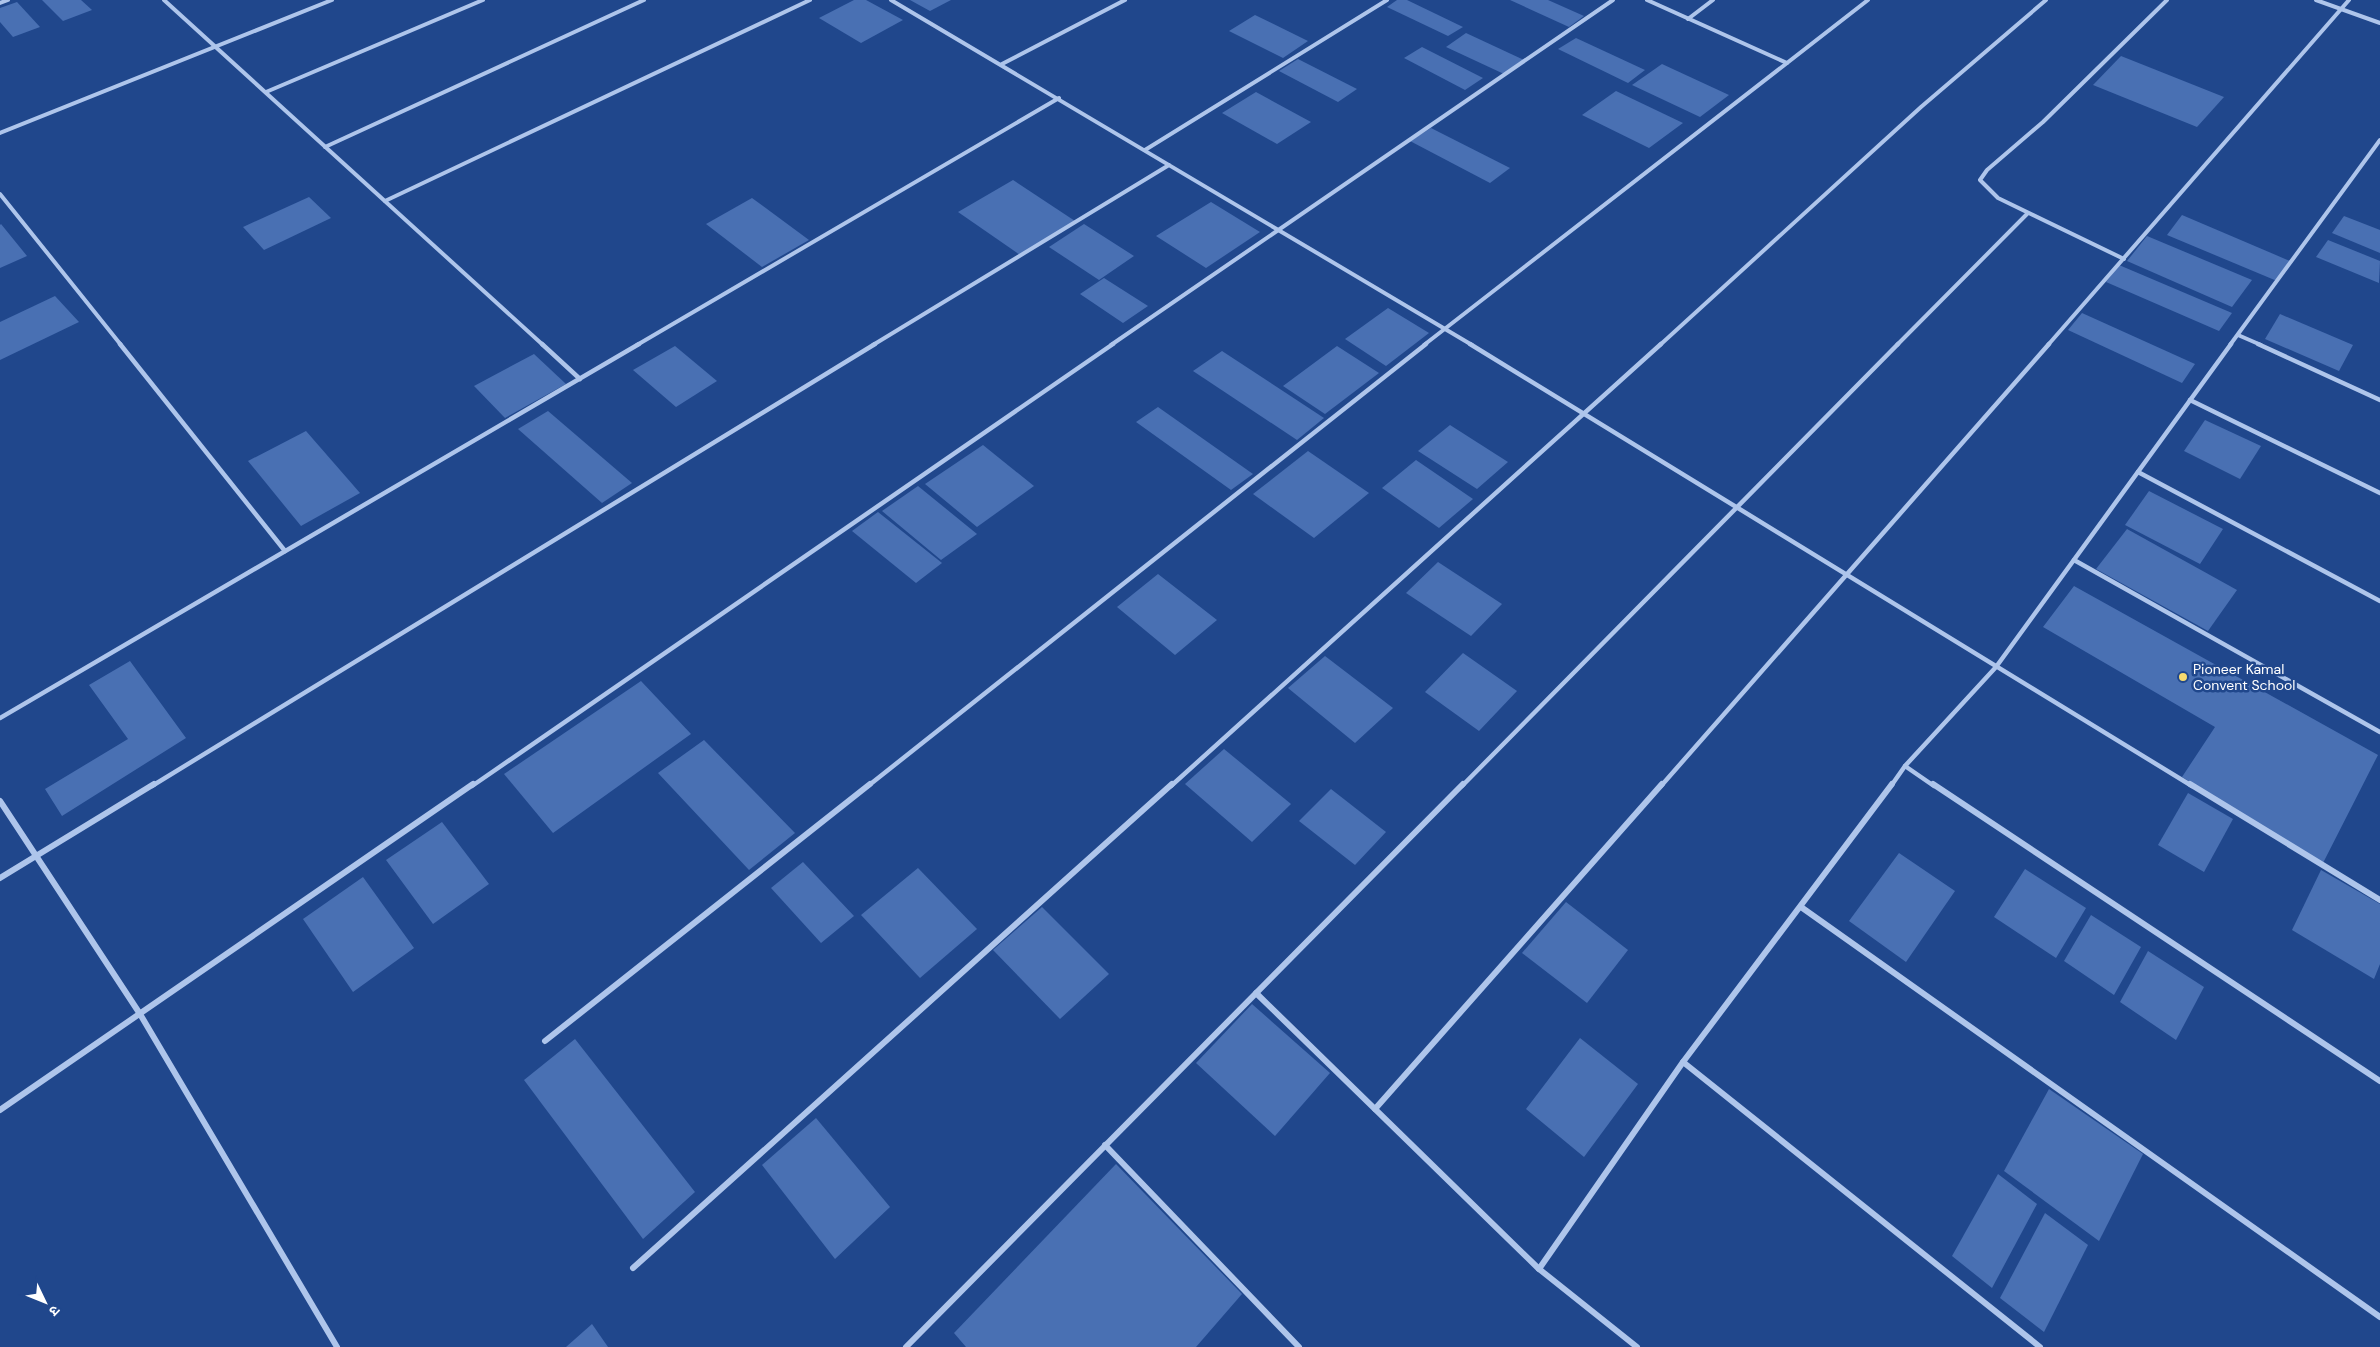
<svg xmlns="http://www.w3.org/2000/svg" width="2380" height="1347" font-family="'DM Sans','Noto Sans Devanagari',sans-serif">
	<rect width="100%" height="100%" fill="#20478c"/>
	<!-- building -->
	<g fill="#4970b3">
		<polygon points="42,0 81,0 92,10 63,21"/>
		<polygon points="854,0 866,0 903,20 861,43 819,18"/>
		<polygon points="910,0 951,0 930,11"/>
		<polygon points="1397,0 1407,0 1463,27 1448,36 1387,7"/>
		<polygon points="1510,0 1548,0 1584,16 1569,27"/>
		<polygon points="17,2 40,27 13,37 0,22 0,8"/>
		<polygon points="1255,15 1308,41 1283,58 1229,31"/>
		<polygon points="1466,33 1524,60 1504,74 1446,47"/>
		<polygon points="1576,38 1645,70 1628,83 1558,49"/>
		<polygon points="1422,47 1483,78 1465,90 1404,58"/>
		<polygon points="2121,56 2224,97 2197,127 2093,85"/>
		<polygon points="1298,59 1357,89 1338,102 1279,71"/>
		<polygon points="1662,64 1729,95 1700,117 1632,85"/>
		<polygon points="1616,91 1683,123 1649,148 1582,115"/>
		<polygon points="1256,92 1311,122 1277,144 1222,113"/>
		<polygon points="1431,128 1510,168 1490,183 1410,141"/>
		<polygon points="1013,180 1075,221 1020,255 958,212"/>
		<polygon points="309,197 331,218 264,250 243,227"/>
		<polygon points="752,198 809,240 762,267 706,224"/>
		<polygon points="1211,202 1260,232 1206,268 1156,236"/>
		<polygon points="2182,215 2290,261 2277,281 2167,235"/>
		<polygon points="2344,216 2380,230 2380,253 2332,233"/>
		<polygon points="1,224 27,256 0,268 0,225"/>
		<polygon points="1084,224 1134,256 1099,280 1049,247"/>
		<polygon points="2147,236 2252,280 2232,307 2127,261"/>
		<polygon points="2328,240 2380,261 2379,283 2316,257"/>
		<polygon points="2119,265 2232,313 2219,331 2106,282"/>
		<polygon points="1104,278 1148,306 1123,323 1080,294"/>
		<polygon points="55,296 79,322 0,360 0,322"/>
		<polygon points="1388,308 1429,333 1386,366 1345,339"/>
		<polygon points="2082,313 2195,364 2182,383 2068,330"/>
		<polygon points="2280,314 2353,345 2339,371 2265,339"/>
		<polygon points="675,346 717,381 676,407 633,370"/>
		<polygon points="1337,346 1379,373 1325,414 1283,386"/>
		<polygon points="1222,351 1324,418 1297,440 1193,371"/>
		<polygon points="534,354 566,384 505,418 474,386"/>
		<polygon points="1158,407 1253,474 1231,490 1136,422"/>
		<polygon points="548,411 632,483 602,503 518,429"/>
		<polygon points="2205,420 2261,446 2240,479 2184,451"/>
		<polygon points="1450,425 1508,462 1477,489 1418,451"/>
		<polygon points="306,431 360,493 301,526 248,461"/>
		<polygon points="983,445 1034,486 977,527 925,484"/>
		<polygon points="1308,451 1369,493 1314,538 1253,494"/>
		<polygon points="1416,460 1473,499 1439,528 1382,488"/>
		<polygon points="918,486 977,534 941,560 882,511"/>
		<polygon points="2149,491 2223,529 2200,564 2125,525"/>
		<polygon points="878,512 942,563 916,583 852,531"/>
		<polygon points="2127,529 2237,590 2208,631 2096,569"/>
		<polygon points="1438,562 1502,604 1471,636 1406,593"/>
		<polygon points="1158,574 1217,620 1175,655 1117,607"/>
		<polygon points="2074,586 2378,755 2323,863 2182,777 2215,727 2043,627"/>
		<polygon points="1463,653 1517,691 1479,731 1425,692"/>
		<polygon points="1325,656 1393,708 1355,743 1288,688"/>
		<polygon points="130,661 186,738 62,816 45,789 128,739 89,685"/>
		<polygon points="641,681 691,734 553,833 504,774"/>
		<polygon points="704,740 795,833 749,870 658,773"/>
		<polygon points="1224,749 1291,804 1252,842 1185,784"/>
		<polygon points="1331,789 1386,832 1355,865 1299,821"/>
		<polygon points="2188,793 2233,819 2204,872 2158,845"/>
		<polygon points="442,822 489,884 433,924 386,860"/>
		<polygon points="1899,853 1955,891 1906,962 1849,921"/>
		<polygon points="803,862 854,916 821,943 771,888"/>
		<polygon points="918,868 977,929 920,978 861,915"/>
		<polygon points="2025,869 2086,908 2056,958 1994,917"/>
		<polygon points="2321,870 2380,904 2380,964 2374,979 2292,930"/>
		<polygon points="363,877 414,948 353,992 303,919"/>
		<polygon points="1566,902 1628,950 1587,1003 1522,953"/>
		<polygon points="1042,907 1109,974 1060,1019 993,950"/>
		<polygon points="2091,915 2141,947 2114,995 2064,961"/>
		<polygon points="2148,951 2204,987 2176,1040 2120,1002"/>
		<polygon points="1252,1004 1330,1073 1275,1136 1196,1063"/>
		<polygon points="1580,1038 1638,1084 1584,1157 1526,1109"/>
		<polygon points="575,1039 695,1192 643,1239 524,1080"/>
		<polygon points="2049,1089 2143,1154 2099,1241 2004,1171"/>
		<polygon points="816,1118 890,1207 835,1259 762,1165"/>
		<polygon points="1116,1164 1242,1294 1196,1347 966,1347 954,1333"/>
		<polygon points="1998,1174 2037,1204 1992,1288 1952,1256"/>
		<polygon points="2045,1213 2088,1245 2044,1332 2000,1298"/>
		<polygon points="592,1324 608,1347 566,1347"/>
	</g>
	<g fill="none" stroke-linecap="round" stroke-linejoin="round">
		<!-- street-far2 -->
		<g stroke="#aec5eb" stroke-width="4">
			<polyline points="164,0 543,345"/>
			<polyline points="891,0 1472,345"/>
			<polyline points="1647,0 1787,63"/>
			<polyline points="2316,0 2380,23"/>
			<polyline points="0,3 8,0"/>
			<polyline points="1688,19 1713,0"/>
			<polyline points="1002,64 1125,0"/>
			<polyline points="266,92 483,0"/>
			<polyline points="0,133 332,0"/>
			<polyline points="325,147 644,0"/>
			<polyline points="1145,150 1387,0"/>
			<polyline points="0,194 121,345"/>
			<polyline points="385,201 810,0"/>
			<polyline points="2124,259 1998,198 1980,180 1987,170 2043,122 2167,0"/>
			<polyline points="2238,335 2261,345"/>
			<polyline points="637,345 1059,98"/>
			<polyline points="873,345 1169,165"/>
			<polyline points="1111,345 1613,0"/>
			<polyline points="1424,345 1868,0"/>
			<polyline points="1660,345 1921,107 2046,0"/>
			<polyline points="1897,345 2027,214"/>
			<polyline points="2048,345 2349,0"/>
			<polyline points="2230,345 2380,140"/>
		</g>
		<!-- street-far1 -->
		<g stroke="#aec5eb" stroke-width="4.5">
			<polyline points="120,344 285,551"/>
			<polyline points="542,344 580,379"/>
			<polyline points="1470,344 2192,786"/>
			<polyline points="2258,344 2380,400"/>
			<polyline points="2190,400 2380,493"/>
			<polyline points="2138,472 2380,601"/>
			<polyline points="2074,560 2380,732"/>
			<polyline points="0,718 639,344"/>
			<polyline points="1905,766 1934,786"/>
			<polyline points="152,786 875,344"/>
			<polyline points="472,786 1113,344"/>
			<polyline points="868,786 1426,344"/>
			<polyline points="1171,786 1661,344"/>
			<polyline points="1462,786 1898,344"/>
			<polyline points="1661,786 2049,344"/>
			<polyline points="1891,786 1905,766 1996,667 2231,344"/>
		</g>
		<!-- street -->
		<g stroke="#aec5eb" stroke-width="6">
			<polyline points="1933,784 2380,1081"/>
			<polyline points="2190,784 2380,900"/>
			<polyline points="0,801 140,1014 337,1347"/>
			<polyline points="0,878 154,784"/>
			<polyline points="1801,907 2380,1317"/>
			<polyline points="1256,993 1539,1269"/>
			<polyline points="545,1041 870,784"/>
			<polyline points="1683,1062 2040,1347"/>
			<polyline points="1375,1109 1662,784"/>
			<polyline points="0,1110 473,784"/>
			<polyline points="1105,1145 1299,1347"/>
			<polyline points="633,1268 1172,784"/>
			<polyline points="906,1347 1463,784"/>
			<polyline points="1637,1347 1539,1269 1683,1062 1892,784"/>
		</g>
	</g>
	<!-- markers -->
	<circle fill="#f8db6f" stroke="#20478c" stroke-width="2" cx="2183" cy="677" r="5"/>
	<g text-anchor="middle" stroke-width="5" stroke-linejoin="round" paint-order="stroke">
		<!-- poi labels -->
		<g font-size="14" fill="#fff" stroke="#20478c" text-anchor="start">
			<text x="2193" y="674">Pioneer Kamal<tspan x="2193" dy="16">Convent School</tspan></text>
		</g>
	</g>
	<!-- north arrow -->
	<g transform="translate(45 1302) rotate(133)" stroke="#20478c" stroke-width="4" paint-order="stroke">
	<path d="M0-4L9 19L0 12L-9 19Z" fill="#ffffff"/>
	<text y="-8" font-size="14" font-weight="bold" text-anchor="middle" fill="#ffffff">उ</text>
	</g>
</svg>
